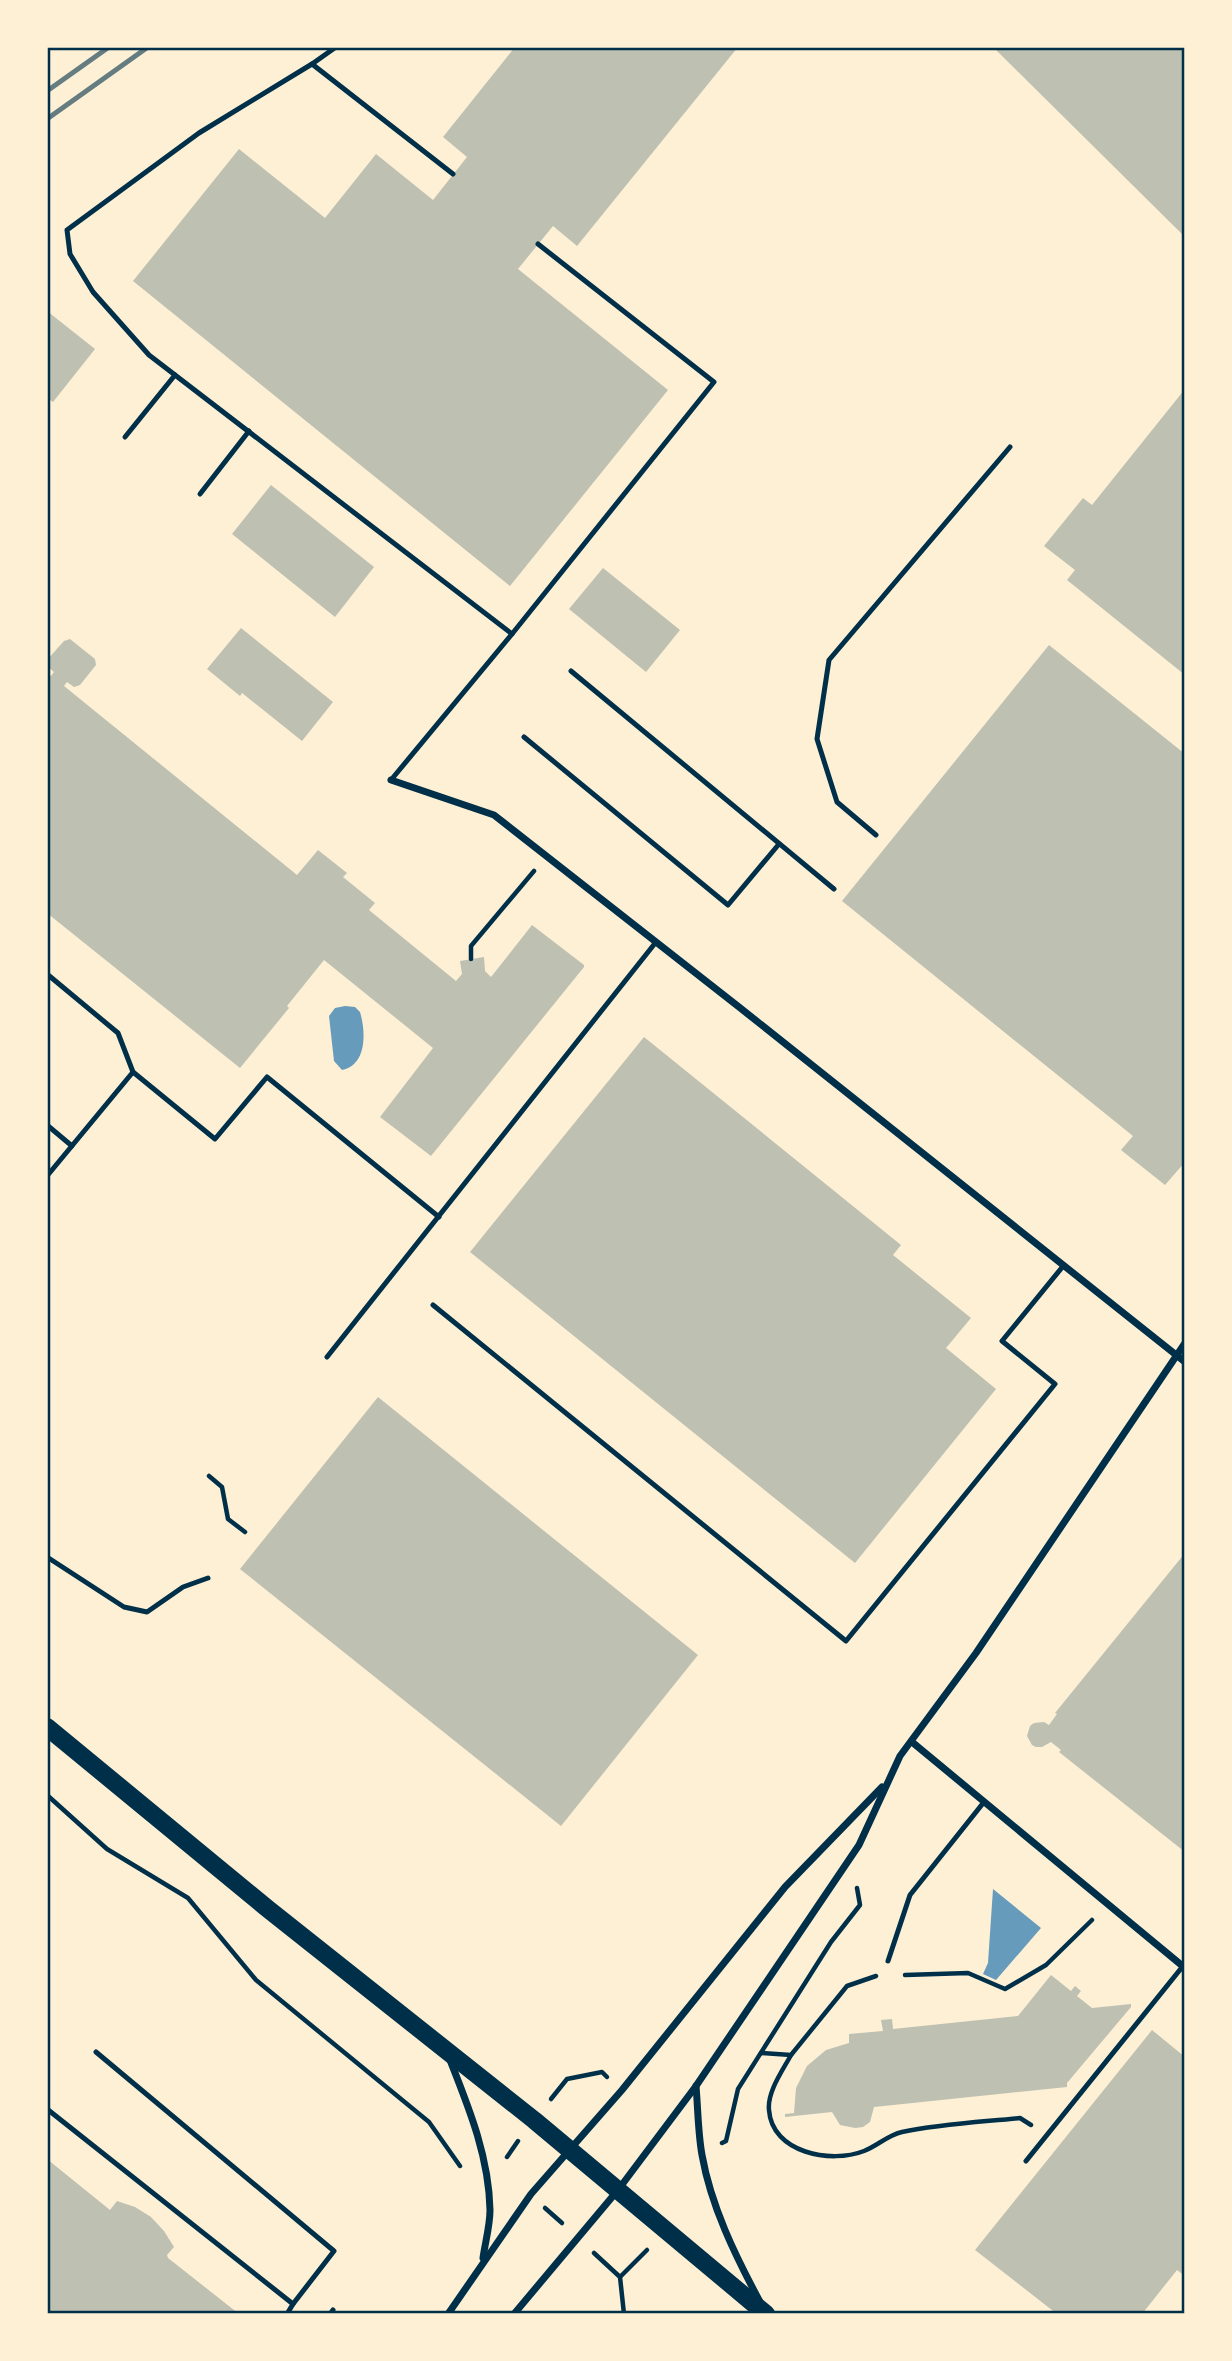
<svg xmlns="http://www.w3.org/2000/svg" width="1232" height="2361" font-family="'IBM Plex Sans',sans-serif">
	<rect width="100%" height="100%" fill="#fdf0d5"/>
	<!-- water -->
	<g fill="#669bbc">
		<path d="M345,1006L355,1007L360,1012C366,1032 367,1065 342,1070L334,1061L329,1016L335,1008Z"/>
		<polygon points="993,1889 1041,1928 996,1980 983,1974 988,1963"/>
	</g>
	<!-- building -->
	<g fill="#bec0b2">
		<polygon points="515,47 738,47 577,246 553,226 518,269 668,390 510,586 133,281 239,149 325,218 376,154 433,200 467,157 443,137"/>
		<polygon points="993,47 1185,47 1185,237 995,49"/>
		<polygon points="47,311 95,349 53,402 47,398"/>
		<polygon points="1185,389 1185,675 1067,580 1075,570 1044,546 1083,498 1092,505"/>
		<polygon points="271,485 374,567 335,617 232,534"/>
		<polygon points="603,568 680,630 646,672 569,609"/>
		<polygon points="241,628 333,702 302,741 242,693 240,696 207,669"/>
		<polygon points="70,639 95,659 96,665 80,685 74,687 67,682 64,686 297,875 318,850 347,873 343,877 375,903 369,910 456,981 462,974 460,961 484,957 485,971 491,977 532,925 584,965 584,967 431,1156 380,1117 433,1048 324,960 287,1006 289,1008 240,1068 47,913 47,673 51,676 54,672 48,667 47,660 64,641"/>
		<polygon points="1049,645 1185,754 1185,1162 1165,1185 1121,1150 1133,1136 842,901"/>
		<polygon points="644,1037 901,1245 893,1255 971,1318 946,1348 996,1389 855,1563 470,1252"/>
		<polygon points="378,1397 698,1655 561,1826 240,1569"/>
		<polygon points="1185,1553 1185,1852 1059,1752 1061,1750 1051,1742 1042,1747 1036,1747 1032,1745 1027,1736 1030,1726 1034,1723 1044,1722 1049,1725 1057,1714 1055,1713"/>
		<polygon points="1051,1975 1071,1991 1075,1986 1081,1991 1077,1996 1092,2008 1131,2004 1131,2007 1067,2083 1067,2087 874,2107 870,2122 863,2127 855,2128 840,2125 832,2112 785,2117 785,2114 794,2113 796,2088 807,2066 826,2050 849,2043 849,2034 883,2031 881,2020 892,2019 893,2029 1018,2016"/>
		<polygon points="1152,2030 1185,2057 1185,2276 1177,2270 1142,2314 1057,2314 975,2250"/>
		<polygon points="47,2159 110,2210 117,2201 135,2207 151,2217 164,2231 174,2247 167,2255 168,2258 239,2314 47,2314"/>
	</g>
	<g fill="none" stroke-linecap="round" stroke-linejoin="round">
		<!-- path -->
		<g stroke="#003049" stroke-width="4.5">
			<polyline points="471,959 471,946 534,871"/>
			<polyline points="209,1476 222,1487 228,1519 245,1532"/>
			<polyline points="47,1795 107,1849 188,1898 256,1980 429,2122 460,2166"/>
			<polyline points="905,1975 968,1973 1005,1989 1046,1965 1092,1920"/>
			<polyline points="761,2053 791,2055 847,1986 876,1976"/>
			<path d="M791,2055C783,2070 767,2092 769,2110C772,2153 831,2164 864,2151C877,2146 888,2135 902,2132C940,2124 981,2122 1020,2118L1031,2125"/>
			<polyline points="551,2099 567,2079 602,2072 607,2077"/>
			<polyline points="722,2143 726,2141 738,2089 831,1942 860,1905 857,1888"/>
			<polyline points="507,2157 518,2141"/>
			<polyline points="545,2208 562,2223"/>
			<polyline points="594,2253 620,2277 624,2314"/>
			<polyline points="620,2277 647,2250"/>
		</g>
		<!-- service -->
		<g stroke="#003049" stroke-width="5">
			<polyline points="312,64 336,47"/>
			<polyline points="453,174 312,64 199,133 67,230 70,254 93,292 149,355 512,634"/>
			<polyline points="125,437 175,375"/>
			<polyline points="200,494 249,431"/>
			<polyline points="571,671 834,889"/>
			<polyline points="524,737 728,905 779,844"/>
			<polyline points="391,780 512,634 714,382 538,244"/>
			<polyline points="876,835 837,802 817,739 829,660 1010,447"/>
			<polyline points="47,974 118,1033 133,1072"/>
			<polyline points="47,1125 72,1146"/>
			<polyline points="47,1176 133,1072 215,1139 267,1077 439,1217"/>
			<polyline points="433,1305 846,1641 1055,1384 1002,1341 1064,1265"/>
			<polyline points="327,1357 656,942"/>
			<polyline points="47,1557 124,1607 147,1612 183,1587 208,1578"/>
			<polyline points="888,1961 910,1895 984,1802"/>
			<polyline points="96,2052 334,2251 293,2304"/>
			<polyline points="47,2109 293,2304 287,2314"/>
			<polyline points="1026,2161 1183,1966"/>
			<polyline points="330,2314 333,2310"/>
		</g>
		<!-- minor -->
		<g stroke="#003049" stroke-width="7">
			<polyline points="391,780 494,815 739,1007 1185,1362"/>
			<polyline points="912,1742 1185,1968"/>
			<path d="M450,2060C469,2108 489,2157 490,2210C490,2226 485,2243 483,2258"/>
			<path d="M696,2086C698,2109 698,2133 702,2155C711,2206 735,2255 759,2300"/>
			<polyline points="448,2314 531,2194 622,2090 785,1887 882,1787"/>
			<polyline points="514,2314 618,2190 696,2086 859,1845 900,1756 976,1653 1185,1343"/>
		</g>
		<!-- primary -->
		<polyline stroke="#003049" stroke-width="18" points="47,1727 268,1909 534,2120 766,2314"/>
		<!-- rail -->
		<g stroke="#657d81" stroke-width="5">
			<polyline points="47,91 109,47"/>
			<polyline points="47,119 148,47"/>
		</g>
	</g>
	<!-- border -->
	<rect width="1232" height="2361" fill="none" stroke="#fdf0d5" stroke-width="98"/>
	<rect x="49" y="49" width="1134" height="2263" fill="none" stroke="#003049" stroke-width="2.5"/>
</svg>
